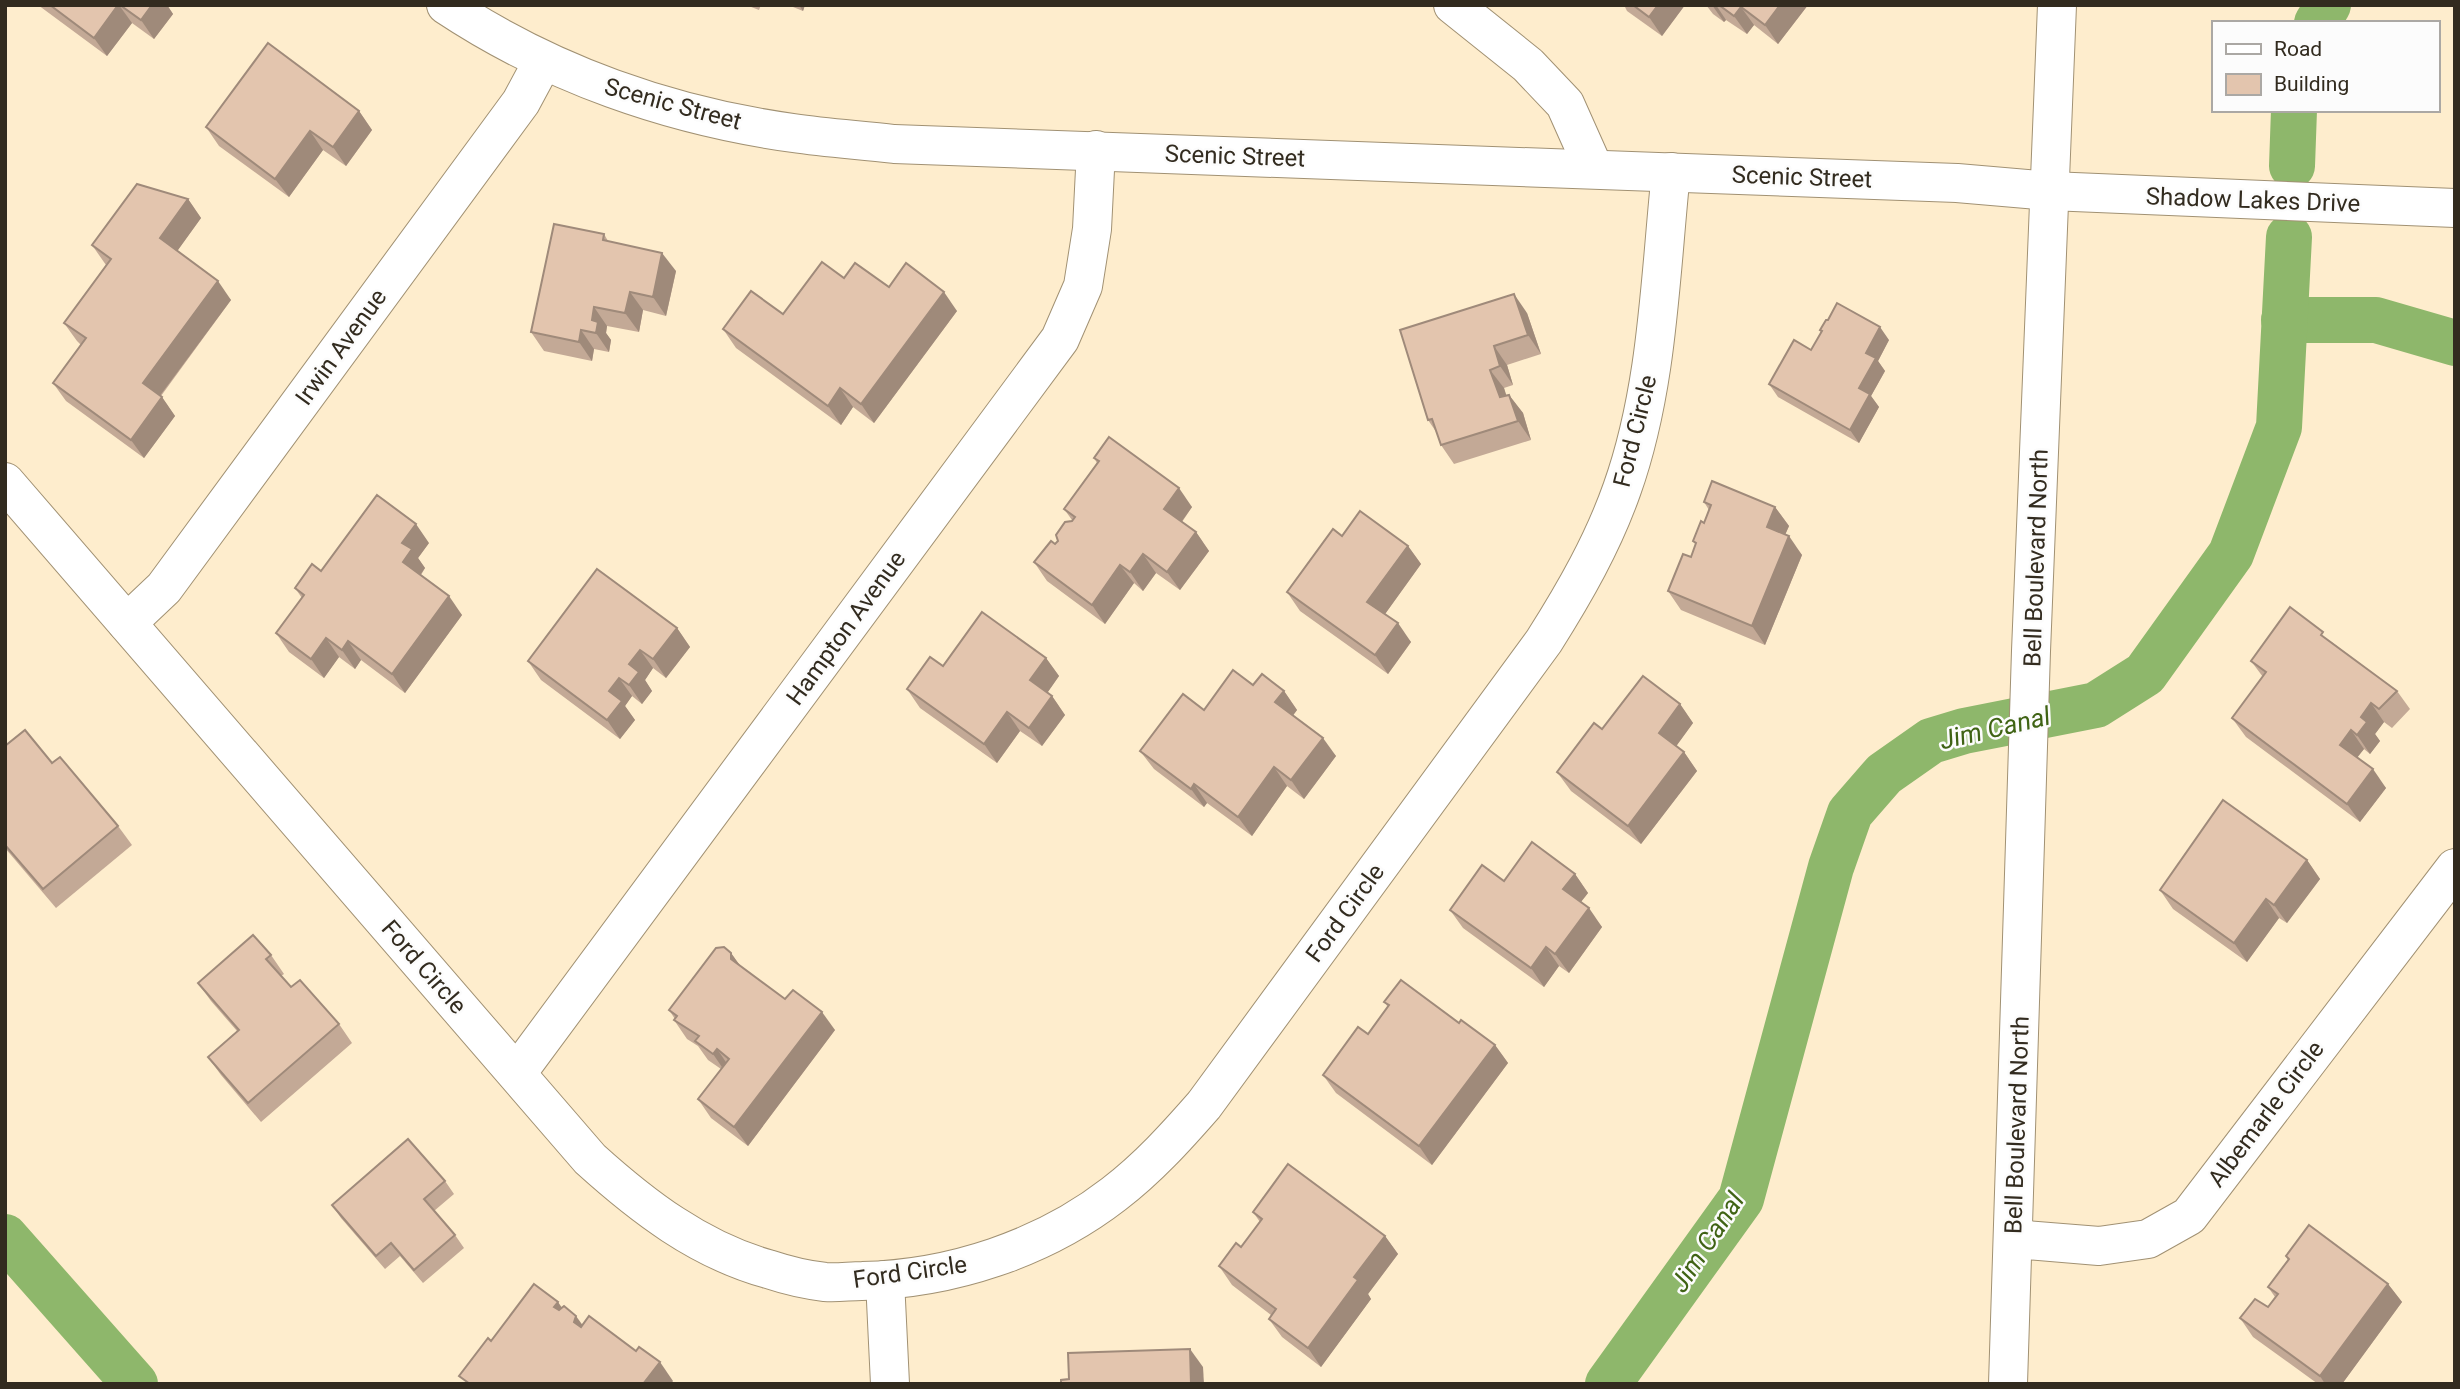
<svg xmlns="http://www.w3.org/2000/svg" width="2460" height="1389" font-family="Roboto,sans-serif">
	<rect width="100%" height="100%" fill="#feedcd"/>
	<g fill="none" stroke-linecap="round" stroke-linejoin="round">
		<!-- canal -->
		<g stroke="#8eb76b" stroke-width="46">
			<polyline points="2317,23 2328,5"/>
			<polyline points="2292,166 2294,110"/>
			<polyline points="2284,320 2376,320 2455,343"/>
			<polyline points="5,1237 135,1384"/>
			<polyline points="1608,1384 1741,1199 1831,867 1850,813 1884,774 1931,741 1964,731 2096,705 2145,674 2231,554 2279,427 2289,237"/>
		</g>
		<!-- minor casing -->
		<g stroke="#a19173" stroke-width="40">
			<g id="minor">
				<path d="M446,5C550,74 670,116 793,133C827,138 860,140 894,144L1957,183L2050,191L2455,208"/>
				<polyline points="1453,5 1528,65 1565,104 1594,169"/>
				<path d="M5,482L590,1159C642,1206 699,1250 768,1269C786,1275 807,1280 825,1282C837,1283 850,1281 862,1281C951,1279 1043,1249 1114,1194C1148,1168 1176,1137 1204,1105L1544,641C1575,592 1603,543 1622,489C1658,388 1660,277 1671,172"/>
				<polyline points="127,623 164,588 521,102 543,61"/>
				<polyline points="517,1073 1060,339 1083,286 1092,229 1096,150"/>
				<polyline points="2014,1239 2099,1246 2148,1239 2189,1216 2455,868"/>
				<polyline points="885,1280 890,1384"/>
				<polyline points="2008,1384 2031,651 2057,5"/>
			</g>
		</g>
		<!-- minor -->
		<use href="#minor" stroke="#fff" stroke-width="38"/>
	</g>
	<!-- wall -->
	<g fill="#c3a996">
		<polygon points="38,5 167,5 173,14 154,39 132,23 107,56"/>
		<polygon points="746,5 761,5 759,10"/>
		<polygon points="788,5 805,5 803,11"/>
		<polygon points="1624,5 1685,5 1662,36 1627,11"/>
		<polygon points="1706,5 1808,5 1778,44 1754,25 1747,34 1726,20 1724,22 1713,14"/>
		<polygon points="359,111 372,130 346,166 323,150 289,197 219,146 206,127"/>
		<polygon points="188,199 201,218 177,251 231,300 161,396 175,416 144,458 66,401 53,383 81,345 77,341 64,323 106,265 92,245"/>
		<polygon points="604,234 608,241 676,271 666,316 643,310 639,332 607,326 606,333 611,340 609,352 594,349 592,361 544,351 531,332"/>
		<polygon points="844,278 889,287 957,311 874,423 853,407 841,425 736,348 723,329 783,314"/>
		<polygon points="1527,313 1541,354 1507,365 1513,385 1504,388 1506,396 1509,395 1523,413 1531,440 1454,464 1441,445 1437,433 1428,420 1400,330"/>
		<polygon points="1820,330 1889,340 1878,361 1885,371 1871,396 1879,407 1859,443 1778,397 1769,384 1811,350 1821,332"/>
		<polygon points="1094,458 1192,507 1182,522 1196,532 1209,551 1180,590 1156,573 1143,591 1134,583 1105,624 1047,581 1034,562 1055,544 1072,520 1064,509 1097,463"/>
		<polygon points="1704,502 1775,507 1789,526 1785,535 1802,555 1765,645 1681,610 1668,591 1691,557 1696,545 1693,541 1704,523 1709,510"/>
		<polygon points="1342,536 1408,546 1421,564 1385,614 1411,642 1388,674 1300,611 1287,592"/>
		<polygon points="429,543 418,558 425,568 421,575 462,615 405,693 361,660 355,669 339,657 324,678 289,652 276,633 302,598 295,588 321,571"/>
		<polygon points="677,628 690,647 666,678 653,668 645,680 652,691 642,704 632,696 625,706 635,720 620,739 541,680 528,661"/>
		<polygon points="2330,641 2397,691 2410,709 2392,728 2384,722 2375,734 2380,741 2370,754 2364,749 2357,757 2386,788 2360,822 2246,737 2232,718 2263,677 2251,661"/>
		<polygon points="1046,658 1059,676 1047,693 1052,696 1065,715 1042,746 1020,731 997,763 920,708 907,689 943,666"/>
		<polygon points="1253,685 1284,691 1297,710 1293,715 1336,756 1304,799 1287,786 1252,836 1207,803 1204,807 1154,769 1140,751 1204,710"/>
		<polygon points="1680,704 1693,723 1676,746 1684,752 1697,771 1641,844 1571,791 1557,772 1602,729"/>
		<polygon points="5,746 52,763 118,826 132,845 56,908 5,848"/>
		<polygon points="2307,860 2320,879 2287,923 2279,918 2247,962 2173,909 2160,890"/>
		<polygon points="1575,874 1588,893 1581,902 1602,927 1569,973 1559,966 1544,987 1463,928 1450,910 1504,881"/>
		<polygon points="731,953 740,966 785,999 835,1030 748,1146 711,1118 698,1099 721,1069 708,1060 698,1046 687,1039 674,1020 675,1019 669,1010"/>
		<polygon points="271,955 284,974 281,976 291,987 339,1024 352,1043 261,1122 221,1075 208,1057 237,1031 211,1001 198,983"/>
		<polygon points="1384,1002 1459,1023 1495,1045 1508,1063 1432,1165 1336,1093 1323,1075 1368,1034 1388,1007"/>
		<polygon points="445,1181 454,1194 434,1211 455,1235 464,1248 423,1283 400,1256 385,1269 341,1218 332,1205"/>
		<polygon points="1253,1212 1385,1236 1398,1254 1368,1294 1371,1299 1321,1367 1282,1337 1269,1319 1271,1315 1232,1285 1219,1266 1241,1247 1260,1222"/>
		<polygon points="2286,1256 2388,1284 2402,1302 2342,1384 2318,1384 2253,1337 2240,1318 2268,1307 2275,1297 2268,1287 2288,1260"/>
	</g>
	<!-- shaded-wall -->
	<g fill="#9f8a7a">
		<polygon points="118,5 119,5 132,23 107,56 94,38"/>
		<polygon points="152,5 167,5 173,14 154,39 141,20"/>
		<polygon points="799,5 805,5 803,11"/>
		<polygon points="1658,5 1685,5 1662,36 1649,17"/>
		<polygon points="1712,5 1716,5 1726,20 1724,22"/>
		<polygon points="1780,5 1808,5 1778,44 1765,25"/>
		<polygon points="1741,7 1754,25 1747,34 1734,16"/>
		<polygon points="359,111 372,130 346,166 333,147"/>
		<polygon points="310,131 323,150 289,197 275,179"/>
		<polygon points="188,199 201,218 173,257 160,238"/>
		<polygon points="662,253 676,271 666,316 653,297"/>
		<polygon points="218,281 231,300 156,401 143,383"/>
		<polygon points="630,292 643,310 639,332 625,313"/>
		<polygon points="944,292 957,311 874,423 861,404"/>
		<polygon points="1514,294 1527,313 1541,354 1528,335"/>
		<polygon points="594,307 607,326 606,333 611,340 609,352 596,333 592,320"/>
		<polygon points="1880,327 1889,340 1878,361 1885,371 1871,396 1879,407 1859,443 1850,430 1859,388 1866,353"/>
		<polygon points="581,330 594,349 592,361 579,342"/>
		<polygon points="1494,346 1507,365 1513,385 1500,366"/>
		<polygon points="1490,370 1504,388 1513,416 1500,397"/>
		<polygon points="840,388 853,407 841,425 828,406"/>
		<polygon points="1509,395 1523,413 1531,440 1518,421"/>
		<polygon points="162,397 175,416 144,458 131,440"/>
		<polygon points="1179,488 1192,507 1177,528 1164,509"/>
		<polygon points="1775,507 1789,526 1780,546 1767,527"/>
		<polygon points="416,524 429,543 418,558 425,568 416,581 403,562 402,543"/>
		<polygon points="1196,532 1209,551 1180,590 1167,572"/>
		<polygon points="1789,536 1802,555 1765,645 1752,626"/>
		<polygon points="1408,546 1421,564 1380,621 1367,602"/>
		<polygon points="1143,554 1156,573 1143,591 1130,572"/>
		<polygon points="1120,565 1134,583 1105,624 1092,605"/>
		<polygon points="449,596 462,615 405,693 392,674"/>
		<polygon points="1398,623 1411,642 1388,674 1375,655"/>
		<polygon points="677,628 690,647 666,678 653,659"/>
		<polygon points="326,638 339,657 324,678 311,659"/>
		<polygon points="348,641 361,660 355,669 342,650"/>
		<polygon points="640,650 653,668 645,680 652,691 642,704 629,685 629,664"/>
		<polygon points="1046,658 1059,676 1043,699 1030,680"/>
		<polygon points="619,678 632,696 625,706 635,720 620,739 607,720 609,691"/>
		<polygon points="1284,691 1297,710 1289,721 1275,702"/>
		<polygon points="1052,696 1065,715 1042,746 1029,728"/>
		<polygon points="2371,703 2384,722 2375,734 2380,741 2370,754 2357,735 2361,717"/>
		<polygon points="1680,704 1693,723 1672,752 1659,733"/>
		<polygon points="1007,712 1020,731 997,763 984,744"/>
		<polygon points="2351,730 2364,749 2353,763 2340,745"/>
		<polygon points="1323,738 1336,756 1304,799 1291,780"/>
		<polygon points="1684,752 1697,771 1641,844 1628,826"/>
		<polygon points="1274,767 1287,786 1252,836 1238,817"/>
		<polygon points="2373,769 2386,788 2360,822 2347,804"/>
		<polygon points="1194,784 1207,803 1204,807 1191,789"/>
		<polygon points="2307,860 2320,879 2287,923 2274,905"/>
		<polygon points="1575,874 1588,893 1576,908 1563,889"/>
		<polygon points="2266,899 2279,918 2247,962 2234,943"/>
		<polygon points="1589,908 1602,927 1569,973 1555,954"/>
		<polygon points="1546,947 1559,966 1544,987 1531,968"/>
		<polygon points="731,953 744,971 731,959"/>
		<polygon points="822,1012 835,1030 748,1146 734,1127"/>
		<polygon points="1495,1045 1508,1063 1432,1165 1419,1146"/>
		<polygon points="717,1049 730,1068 726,1073 713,1054"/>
		<polygon points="1385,1236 1398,1254 1368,1294 1371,1299 1321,1367 1308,1348 1354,1277"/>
		<polygon points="2388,1284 2402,1302 2342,1384 2325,1384 2320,1376"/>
		<polygon points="558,1302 571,1321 554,1307"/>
		<polygon points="576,1316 589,1334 574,1322"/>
		<polygon points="1190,1349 1203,1367 1204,1384 1191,1384"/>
		<polygon points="660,1362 673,1381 671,1384 643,1384"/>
	</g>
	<!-- building -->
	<g fill="#e3c5ae" stroke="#9f8a7a" stroke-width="2">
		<polygon points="50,5 118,5 94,38"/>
		<polygon points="120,5 152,5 141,20"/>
		<polygon points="1633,5 1658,5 1649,17"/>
		<polygon points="1719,5 1780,5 1765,25 1741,7 1734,16"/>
		<polygon points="268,43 359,111 333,147 310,131 275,179 206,127"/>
		<polygon points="137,184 188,199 160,238 218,281 143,383 162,397 131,440 53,383 86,338 64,323 111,259 92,245"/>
		<polygon points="554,224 604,234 603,240 662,253 653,297 630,292 625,313 594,307 592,320 598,322 596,333 581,330 579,342 531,332"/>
		<polygon points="822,262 844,278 855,263 889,287 906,263 944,292 861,404 840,388 828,406 723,329 751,291 783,314"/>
		<polygon points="1514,294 1528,335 1494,346 1500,366 1490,370 1500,397 1509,395 1518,421 1441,445 1432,419 1428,420 1400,330"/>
		<polygon points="1837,303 1880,327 1866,353 1876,358 1859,388 1870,394 1850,430 1769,384 1794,340 1811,350 1822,331 1820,330 1826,320 1828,320"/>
		<polygon points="1109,437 1179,488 1164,509 1196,532 1167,572 1143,554 1130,572 1120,565 1092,605 1034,562 1051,541 1055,544 1058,541 1056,535 1065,522 1072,521 1075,517 1064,509 1099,461 1094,458"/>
		<polygon points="1712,481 1775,507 1767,527 1789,536 1752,626 1668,591 1683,554 1691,557 1696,543 1693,541 1701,521 1704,523 1711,505 1704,502"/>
		<polygon points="377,495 416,524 402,543 412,549 403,562 449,596 392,674 348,641 342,650 326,638 311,659 276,633 304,595 295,588 312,564 321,571"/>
		<polygon points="1360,511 1408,546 1367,602 1398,623 1375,655 1287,592 1333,529 1342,536"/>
		<polygon points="597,569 677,628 653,659 640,650 629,664 639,672 629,685 619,678 609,691 622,701 607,720 528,661"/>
		<polygon points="2290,607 2323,632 2321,635 2397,691 2379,709 2371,703 2361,717 2367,722 2357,735 2351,730 2340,745 2373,769 2347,804 2232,718 2266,672 2251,661"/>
		<polygon points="982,612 1046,658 1030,680 1052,696 1029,728 1007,712 984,744 907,689 930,657 943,666"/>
		<polygon points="1233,670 1253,685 1262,674 1284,691 1275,702 1323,738 1291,780 1274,767 1238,817 1194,784 1191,789 1140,751 1183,694 1204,710"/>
		<polygon points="1643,676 1680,704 1659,733 1684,752 1628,826 1557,772 1594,723 1602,729"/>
		<polygon points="25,730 52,763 60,757 118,826 43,889 5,845 5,746"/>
		<polygon points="2223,800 2307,860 2274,905 2266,899 2234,943 2160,890"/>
		<polygon points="1532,842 1575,874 1563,889 1589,908 1555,954 1546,947 1531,968 1450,910 1482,865 1504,881"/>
		<polygon points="253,935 271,955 266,959 291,987 300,980 339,1024 248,1103 208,1057 239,1030 198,983"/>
		<polygon points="724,947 731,953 731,959 785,999 793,990 822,1012 734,1127 698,1099 729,1059 717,1049 713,1054 695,1041 699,1036 674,1020 677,1016 669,1010 716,948"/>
		<polygon points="1401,980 1459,1023 1461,1020 1495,1045 1419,1146 1323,1075 1358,1027 1368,1034 1389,1005 1384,1002"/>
		<polygon points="408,1139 445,1181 424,1199 455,1235 414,1270 391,1243 376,1256 332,1205"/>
		<polygon points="1288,1164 1385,1236 1354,1277 1358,1280 1308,1348 1269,1319 1276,1309 1219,1266 1236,1243 1241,1247 1262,1219 1253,1212"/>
		<polygon points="2309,1225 2388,1284 2320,1376 2240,1318 2255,1299 2268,1307 2278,1294 2268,1287 2289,1259 2286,1256"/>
		<polygon points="534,1284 558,1302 554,1307 559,1310 564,1306 576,1316 574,1322 581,1327 589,1316 636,1351 639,1347 660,1362 643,1384 470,1384 459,1376 488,1338 491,1341"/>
		<polygon points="1190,1349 1191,1384 1061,1384 1061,1380 1069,1379 1068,1353"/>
	</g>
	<g text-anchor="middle" stroke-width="5" stroke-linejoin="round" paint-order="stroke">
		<!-- street labels -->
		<g font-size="24" fill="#322b1f" stroke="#fcfcfc">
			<text transform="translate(673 104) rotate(15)" y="8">Scenic Street</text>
			<text transform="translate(1235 156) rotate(2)" y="8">Scenic Street</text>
			<text transform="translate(1802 177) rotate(2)" y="8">Scenic Street</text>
			<text transform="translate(2253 200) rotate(2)" y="8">Shadow Lakes Drive</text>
			<text transform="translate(341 347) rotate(-54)" y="8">Irwin Avenue</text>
			<text transform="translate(1635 431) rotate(-76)" y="8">Ford Circle</text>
			<text transform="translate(2036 558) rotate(-88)" y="8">Bell Boulevard North</text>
			<text transform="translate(846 628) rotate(-54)" y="8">Hampton Avenue</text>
			<text transform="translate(1345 913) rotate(-54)" y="8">Ford Circle</text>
			<text transform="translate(424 967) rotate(49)" y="8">Ford Circle</text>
			<text transform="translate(2266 1114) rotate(-53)" y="8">Albemarle Circle</text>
			<text transform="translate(2017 1125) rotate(-88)" y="8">Bell Boulevard North</text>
			<text transform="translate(910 1272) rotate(-8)" y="8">Ford Circle</text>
		</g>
		<!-- water labels -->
		<g font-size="26" font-style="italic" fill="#3f6314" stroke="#fcfcfc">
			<text transform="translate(1995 728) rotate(-13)" y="9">Jim Canal</text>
			<text transform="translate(1707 1242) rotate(-57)" y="9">Jim Canal</text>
		</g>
	</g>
	<!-- border -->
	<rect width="2460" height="1389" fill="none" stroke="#322b1f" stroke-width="14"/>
	<!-- legend -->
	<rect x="2212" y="21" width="228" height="91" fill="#fcfcfc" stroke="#aba8a4" stroke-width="2"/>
	<rect x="2226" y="44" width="35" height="10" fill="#ffffff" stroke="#aba8a4" stroke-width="2"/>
	<text x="2274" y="56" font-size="21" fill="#322b1f">Road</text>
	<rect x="2226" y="74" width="35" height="21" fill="#e3c5ae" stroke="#aba8a4" stroke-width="2"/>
	<text x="2274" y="91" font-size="21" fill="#322b1f">Building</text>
</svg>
